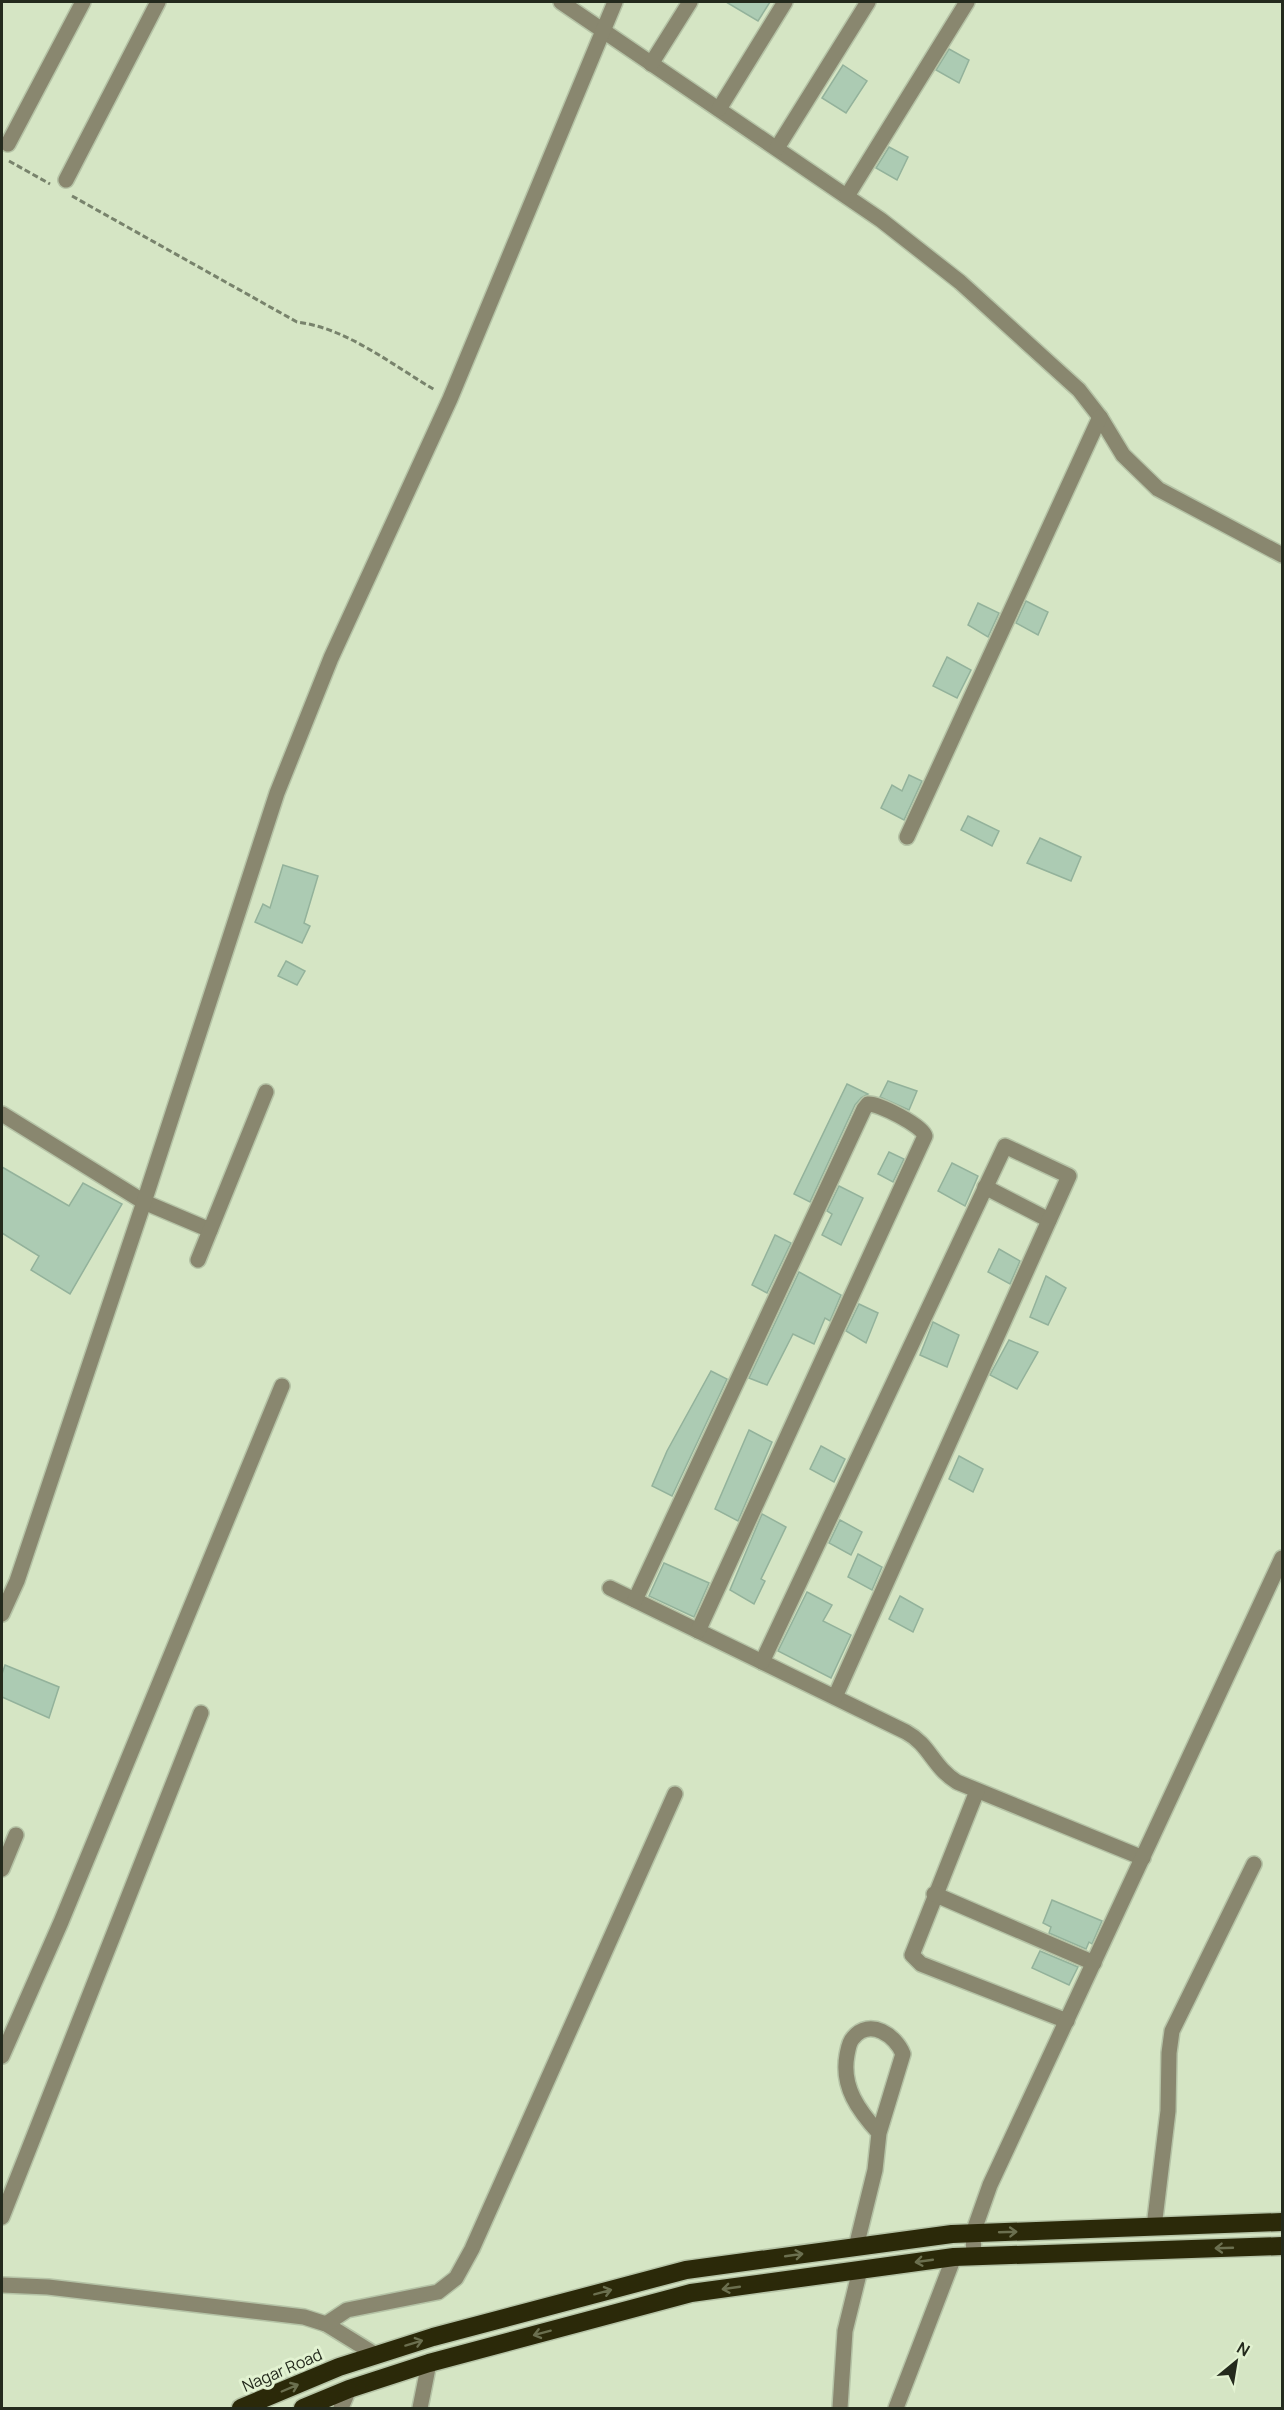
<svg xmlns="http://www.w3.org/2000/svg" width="1284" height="2410" font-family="Manrope,sans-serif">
	<rect width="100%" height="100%" fill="#d5e5c4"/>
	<!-- building -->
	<g fill="#accbb3" stroke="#93b29b" stroke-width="1.5">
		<polygon points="726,2 770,2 758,21"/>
		<polygon points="949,49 969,60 959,83 936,70"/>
		<polygon points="843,65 867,81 846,113 822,98"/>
		<polygon points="889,147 908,157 897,180 876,168"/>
		<polygon points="1026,601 1048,612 1038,635 1016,623"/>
		<polygon points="978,603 999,613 988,637 968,625"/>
		<polygon points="947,657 971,670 957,698 933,686"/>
		<polygon points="909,775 922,781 904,820 881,808 892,785 902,791"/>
		<polygon points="968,816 999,831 992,846 961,830"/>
		<polygon points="1040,838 1081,857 1071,881 1027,863"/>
		<polygon points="283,865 318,876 304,923 310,926 302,943 255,922 263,904 270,908"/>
		<polygon points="286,961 305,971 297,985 278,976"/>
		<polygon points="888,1081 917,1091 909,1110 880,1097"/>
		<polygon points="847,1084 868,1094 861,1098 855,1105 810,1202 794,1194"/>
		<polygon points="889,1152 904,1159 893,1182 878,1174"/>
		<polygon points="952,1163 978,1176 965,1206 938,1191"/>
		<polygon points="2,1167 69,1206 83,1183 122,1204 70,1294 31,1270 39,1256 2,1233"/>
		<polygon points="839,1186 863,1198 841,1245 822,1235 832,1214 827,1211"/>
		<polygon points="775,1235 791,1243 767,1293 752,1285"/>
		<polygon points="999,1249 1020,1261 1010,1284 988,1272"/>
		<polygon points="799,1272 841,1295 830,1321 825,1318 814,1344 793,1334 767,1385 749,1378"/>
		<polygon points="1046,1276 1066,1288 1048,1325 1030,1317"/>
		<polygon points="859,1304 878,1313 866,1343 846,1331"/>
		<polygon points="933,1322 959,1335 947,1367 920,1355"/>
		<polygon points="1009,1340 1038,1352 1017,1389 990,1375"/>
		<polygon points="711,1371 727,1379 672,1496 652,1486 667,1451"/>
		<polygon points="749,1430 772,1442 738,1521 715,1509"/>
		<polygon points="821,1446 845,1459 834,1482 810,1469"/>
		<polygon points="959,1456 983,1469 973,1492 949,1479"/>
		<polygon points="762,1514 786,1527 761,1579 765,1581 754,1604 730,1590"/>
		<polygon points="840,1520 862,1532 851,1555 829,1543"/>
		<polygon points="858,1554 882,1567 872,1590 848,1577"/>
		<polygon points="664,1563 709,1583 694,1617 649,1596"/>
		<polygon points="807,1592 832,1605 823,1621 851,1635 831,1678 778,1651"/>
		<polygon points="900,1596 923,1609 913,1632 889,1619"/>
		<polygon points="5,1665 59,1687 49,1718 2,1697 2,1674"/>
		<polygon points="1052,1900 1102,1921 1092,1944 1089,1942 1086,1949 1049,1933 1051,1927 1043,1923"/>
		<polygon points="1040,1951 1078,1967 1069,1985 1032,1968"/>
	</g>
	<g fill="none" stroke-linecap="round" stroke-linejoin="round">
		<!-- minor casing -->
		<g stroke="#b5c3a6" stroke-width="18">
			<g id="minor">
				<polyline points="561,2 881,220 960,282 1079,390 1100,417 1123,455 1158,489 1282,555"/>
				<polyline points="651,64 690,2"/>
				<polyline points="719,109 785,2"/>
				<polyline points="8,144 83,2"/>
				<polyline points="777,148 868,2"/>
				<polyline points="66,180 158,2"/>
				<polyline points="847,196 967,2"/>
				<polyline points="907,837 1100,417"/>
				<polyline points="2,1114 144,1202 210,1230"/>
				<polyline points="985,1187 1049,1220"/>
				<polyline points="198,1260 266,1092"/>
				<path d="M610,1588L906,1732C930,1745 932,1766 957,1782L1143,1858"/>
				<path d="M635,1600L864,1109L868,1104C878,1103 923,1126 925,1136L698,1631"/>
				<polyline points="2,1614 17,1581 144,1202 277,793 331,658 450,399 615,2"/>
				<polyline points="762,1662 1005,1146 1069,1176 835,1697"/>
				<polyline points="977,1791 912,1955 921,1964 1067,2021"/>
				<polyline points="2,1869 16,1835"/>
				<polyline points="934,1894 1094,1963"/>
				<polyline points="2,2056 61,1922 282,1386"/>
				<polyline points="2,2217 201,1713"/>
				<polyline points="1154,2227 1168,2111 1169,2053 1172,2031 1254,1864"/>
				<path d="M856,2247L875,2170L879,2133L903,2054C896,2036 870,2017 853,2038C849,2042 848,2050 847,2055C841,2087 859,2111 879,2133"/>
				<polyline points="974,2257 973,2233 990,2185 1282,1558"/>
				<polyline points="2,2285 48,2287 304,2317 326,2324 376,2355"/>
				<polyline points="326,2324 347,2310 438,2292 456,2278 472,2249 675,1794"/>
				<polyline points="341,2408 349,2389"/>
				<polyline points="420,2408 429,2363"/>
				<polyline points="840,2408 845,2331 860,2270"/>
				<polyline points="896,2408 954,2257"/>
			</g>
		</g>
		<!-- highway casing -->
		<g stroke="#b5c3a6" stroke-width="21">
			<g id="highway">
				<polyline points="241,2408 339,2367 433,2337 686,2270 952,2234 1282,2222"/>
				<polyline points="303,2408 349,2389 429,2363 691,2293 954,2257 1282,2246"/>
			</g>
		</g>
		<!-- path -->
		<g stroke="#78836c" stroke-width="3" stroke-dasharray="6 3" stroke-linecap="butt">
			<polyline points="9,161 50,184"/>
			<path d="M72,196L297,322C347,328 392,365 435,390"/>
		</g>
		<!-- minor -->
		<use href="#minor" stroke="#89876f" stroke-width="15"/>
		<!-- highway -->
		<use href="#highway" stroke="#2b2909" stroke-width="18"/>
	</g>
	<!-- one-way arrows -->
	<defs><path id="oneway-shaft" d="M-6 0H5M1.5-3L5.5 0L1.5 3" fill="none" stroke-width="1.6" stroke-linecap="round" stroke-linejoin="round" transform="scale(1.5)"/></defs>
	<g stroke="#6b6f4f">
		<use href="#oneway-shaft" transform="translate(1008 2232) rotate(-2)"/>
		<use href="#oneway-shaft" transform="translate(1224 2248) rotate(178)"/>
		<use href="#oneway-shaft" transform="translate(794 2255) rotate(-8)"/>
		<use href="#oneway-shaft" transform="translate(924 2261) rotate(172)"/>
		<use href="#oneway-shaft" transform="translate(731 2288) rotate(172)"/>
		<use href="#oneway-shaft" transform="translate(603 2292) rotate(-15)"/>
		<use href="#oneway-shaft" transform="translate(542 2333) rotate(165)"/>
		<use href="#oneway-shaft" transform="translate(414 2343) rotate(-17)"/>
		<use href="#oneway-shaft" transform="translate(290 2388) rotate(-23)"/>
	</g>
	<g text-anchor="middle" stroke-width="6" stroke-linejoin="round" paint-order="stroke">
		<!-- street labels -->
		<g font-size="16" fill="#242a1d" stroke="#e2f2d1">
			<text transform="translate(282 2370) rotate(-23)" y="6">Nagar Road</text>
		</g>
	</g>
	<!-- border -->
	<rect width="1284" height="2410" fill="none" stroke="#242a1d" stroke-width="6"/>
	<!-- north arrow -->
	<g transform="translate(1236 2362) rotate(30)" stroke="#e2f2d1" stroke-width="4.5" paint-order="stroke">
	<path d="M0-4.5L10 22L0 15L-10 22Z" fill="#242a1d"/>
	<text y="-9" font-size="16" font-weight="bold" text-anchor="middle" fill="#242a1d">N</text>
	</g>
</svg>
